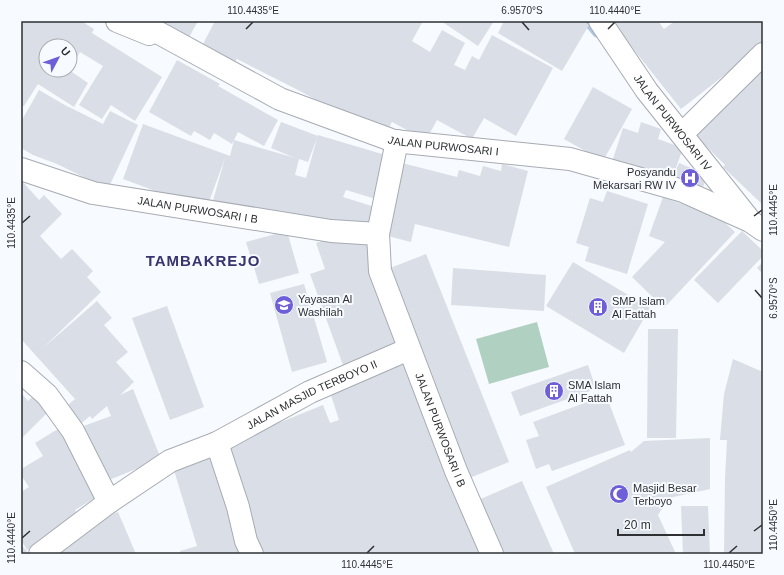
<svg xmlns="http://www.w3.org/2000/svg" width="784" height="575" font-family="Arial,sans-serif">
	<rect width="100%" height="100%" fill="#f7faff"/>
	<!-- green -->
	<polygon fill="#b0d1c1" points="537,322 549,367 489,384 476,339"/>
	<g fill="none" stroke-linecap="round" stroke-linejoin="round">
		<!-- stream -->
		<polyline stroke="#afc7e3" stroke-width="9" points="587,21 597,33"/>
	</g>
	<!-- building -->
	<g fill="#dadee6" fill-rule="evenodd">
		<polygon points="21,21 81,21 94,29 92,33 162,77 135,121 111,105 102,119 79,105 103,66 80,52 70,68 70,46 46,46 46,70 69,70 88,83 74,107 38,84 24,106 21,105"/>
		<polygon points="152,21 198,21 187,41"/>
		<polygon points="215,21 423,21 412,41 430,52 442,30 465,43 454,65 465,70 472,56 479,60 492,35 553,68 516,136 484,118 472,139 437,120 426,140 392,122 384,137 298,90 237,59 235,62 203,44"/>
		<polygon points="441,21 494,21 478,46"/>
		<polygon points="504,21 583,21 589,25 562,71 498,33"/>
		<polygon points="611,21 658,21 664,29 675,21 763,21 763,45 681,109"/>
		<polygon points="177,60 220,84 218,86 278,120 264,146 238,132 232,144 214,133 210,140 194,131 191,136 149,112"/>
		<polygon points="763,67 763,205 723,167 725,165 696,136"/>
		<polygon points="593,87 632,109 603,161 564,139"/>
		<polygon points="39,90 63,104 103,124 110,111 138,125 108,189 57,164 33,155 21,148 21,119 22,120"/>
		<path d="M281,122L318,136V135L392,157L379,200L346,190L343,197L378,208L372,230L337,220L335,226L212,204L225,158L206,210L123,179L143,124L230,156L234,140L295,158L271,148ZM317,138L306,178L295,175L299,159L308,162Z"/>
		<polygon points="641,122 661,129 658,139 683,148 672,179 679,163 708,175 700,194 612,162 623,128 638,133"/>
		<polygon points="402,163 457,177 459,170 480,176 483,166 501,171 502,164 528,171 509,247 415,224 411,242 384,235"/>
		<polygon points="23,182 39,200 44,195 62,214 40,236 61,259 72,249 93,271 87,277 101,292 43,348 97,301 112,318 104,325 128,352 116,362 134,382 120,395 133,389 161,459 104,482 81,427 111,416 107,406 92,419 90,416 77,427 62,410 75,399 21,339 21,184"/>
		<polygon points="607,191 648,204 627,274 585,261 589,247 576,243 590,198 603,202"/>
		<polygon points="663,197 696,209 703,202 735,232 664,308 632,277 665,242 649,236"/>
		<polygon points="287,231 299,273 259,284 246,242"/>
		<polygon points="742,231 763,251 763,256 718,303 694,280"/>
		<polygon points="334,237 368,243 405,347 344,368 310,274 325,269 316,243"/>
		<polygon points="426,254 509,462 467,479 385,270"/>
		<polygon points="573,262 650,308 624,353 546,306"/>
		<polygon points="763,262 763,274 757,268"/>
		<polygon points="453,268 546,275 544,311 451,305"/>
		<polygon points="304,284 327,362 292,372 270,293"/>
		<polygon points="167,306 204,407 170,420 132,318"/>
		<polygon points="648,329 678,329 676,438 647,438"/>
		<polygon points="404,357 483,554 256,554 219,447 323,405 330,423 339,420 330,392"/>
		<polygon points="733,359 763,372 763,554 724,554 725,478 727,440 720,440 724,394"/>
		<polygon points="588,365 596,389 520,416 511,392"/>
		<polygon points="21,393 28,401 35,394 50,410 21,439"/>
		<polygon points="606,395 625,445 552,471 549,464 536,469 526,440 539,436 533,422"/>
		<polygon points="63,426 103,493 75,510 80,518 27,550 21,540 21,492 29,487 21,475 21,469 43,456 35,443"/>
		<polygon points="710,438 710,489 669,498 658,515 676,554 575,554 546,487 630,450 631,452 644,441"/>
		<polygon points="216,454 247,554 181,554 180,551 197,546 173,467"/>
		<polygon points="522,481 554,554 500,554 476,501"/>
		<polygon points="681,506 708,506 710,554 683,554"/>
		<polygon points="118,512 136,554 55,554 102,518"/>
		<polygon points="21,545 27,551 24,554 21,554"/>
	</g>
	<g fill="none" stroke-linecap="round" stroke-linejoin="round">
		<!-- street casing -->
		<g stroke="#a7abb3" stroke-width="24">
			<g id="street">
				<polyline points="117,21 149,34"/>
				<path id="s1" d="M137,21L280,99L394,141L570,159L683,191L750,221L763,230"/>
				<path id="s2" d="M600,21L647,91L748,218"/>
				<polyline points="682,134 763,54"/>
				<path id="s3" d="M397,141L378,234L380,271L456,471L492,554"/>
				<path id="s4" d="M21,169L93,193L331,231L378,234"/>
				<polyline points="21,372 47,395 73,431 109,502"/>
				<polyline points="217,443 238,507 246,541 252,554"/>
				<path id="s5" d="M40,554L109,502L170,461L217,443L310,392L409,349"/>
			</g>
		</g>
		<!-- street -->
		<use href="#street" stroke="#fff" stroke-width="22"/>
	</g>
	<!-- ticks -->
	<path fill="none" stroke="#2e3033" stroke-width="1.5" d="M522,22L529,30M246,29L253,22M608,29L615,22M754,216L762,210M22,223L30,216M755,290L762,298M754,531L762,525M22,538L30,531M367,553L374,546M729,553L737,546"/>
	<!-- icons -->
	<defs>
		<g id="hospital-disc" transform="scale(1)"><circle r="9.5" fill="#6e5ed8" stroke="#f7faff"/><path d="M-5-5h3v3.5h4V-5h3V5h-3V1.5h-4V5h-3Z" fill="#fff"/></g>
		<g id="school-disc" transform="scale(1)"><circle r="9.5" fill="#6e5ed8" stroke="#f7faff"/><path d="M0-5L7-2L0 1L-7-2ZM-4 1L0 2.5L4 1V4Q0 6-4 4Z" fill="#fff"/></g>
		<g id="building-disc" transform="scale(1)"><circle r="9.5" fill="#6e5ed8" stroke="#f7faff"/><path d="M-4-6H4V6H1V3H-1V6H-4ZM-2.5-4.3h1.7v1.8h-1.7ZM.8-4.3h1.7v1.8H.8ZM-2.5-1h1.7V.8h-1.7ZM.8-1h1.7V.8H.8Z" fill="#fff"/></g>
		<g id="mosque-disc" transform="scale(1)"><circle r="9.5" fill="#6e5ed8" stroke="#f7faff"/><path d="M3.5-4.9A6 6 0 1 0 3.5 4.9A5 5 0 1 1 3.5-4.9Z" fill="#fff"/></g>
	</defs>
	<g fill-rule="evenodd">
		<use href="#hospital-disc" x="690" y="178"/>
		<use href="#school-disc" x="284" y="305"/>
		<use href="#building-disc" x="598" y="307"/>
		<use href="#building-disc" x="554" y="391"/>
		<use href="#mosque-disc" x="619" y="494"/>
	</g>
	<g text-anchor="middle" stroke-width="4" stroke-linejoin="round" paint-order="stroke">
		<!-- street labels -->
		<g font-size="11" fill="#2e3033" stroke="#f7faff">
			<text dy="4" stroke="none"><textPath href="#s2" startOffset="125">JALAN PURWOSARI IV</textPath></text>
			<text dy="4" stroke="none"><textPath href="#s1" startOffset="334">JALAN PURWOSARI I</textPath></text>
			<text dy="4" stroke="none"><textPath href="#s4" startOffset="182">JALAN PURWOSARI I B</textPath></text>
			<text dy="4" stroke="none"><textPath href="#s5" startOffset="317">JALAN MASJID TERBOYO II</textPath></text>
			<text dy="4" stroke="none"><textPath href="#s3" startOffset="302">JALAN PURWOSARI I B</textPath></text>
		</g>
		<!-- poi labels -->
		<g font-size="11" fill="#2e3033" stroke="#f7faff" text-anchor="start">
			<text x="676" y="176" text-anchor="end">Posyandu<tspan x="676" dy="13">Mekarsari RW IV</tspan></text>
			<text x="298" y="303">Yayasan Al<tspan x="298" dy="13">Washilah</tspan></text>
			<text x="612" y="305">SMP Islam<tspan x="612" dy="13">Al Fattah</tspan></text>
			<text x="568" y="389">SMA Islam<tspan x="568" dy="13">Al Fattah</tspan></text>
			<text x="633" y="492">Masjid Besar<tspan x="633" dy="13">Terboyo</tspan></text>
		</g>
		<!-- district labels -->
		<g font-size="15" font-weight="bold" letter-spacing="1" fill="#39336f" stroke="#f7faff">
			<text x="203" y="266">TAMBAKREJO</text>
		</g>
	</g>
	<!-- border -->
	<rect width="784" height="575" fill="none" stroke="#f7faff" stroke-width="44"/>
	<!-- north arrow -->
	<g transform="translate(58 58) rotate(49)"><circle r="19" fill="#f7faff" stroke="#a7a9ad"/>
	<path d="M0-3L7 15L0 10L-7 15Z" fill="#6e5ed8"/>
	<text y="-6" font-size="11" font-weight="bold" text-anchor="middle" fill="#2e3033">U</text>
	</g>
	<!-- scale -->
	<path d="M618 529v6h86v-6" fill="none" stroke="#2e3033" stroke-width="2"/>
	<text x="624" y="529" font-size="12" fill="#2e3033" stroke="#f7faff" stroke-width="3" paint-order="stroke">20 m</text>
	<rect x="22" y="22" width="740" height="531" fill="none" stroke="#2e3033" stroke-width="1.5"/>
	<g font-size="10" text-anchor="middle" fill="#2e3033">
		<text x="253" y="14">110.4435°E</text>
		<text x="522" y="14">6.9570°S</text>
		<text x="615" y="14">110.4440°E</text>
		<text transform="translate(773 210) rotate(-90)" y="4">110.4445°E</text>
		<text transform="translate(11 223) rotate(-90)" y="4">110.4435°E</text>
		<text transform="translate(773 298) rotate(-90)" y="4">6.9570°S</text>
		<text transform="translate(773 525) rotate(-90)" y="4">110.4450°E</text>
		<text transform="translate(11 538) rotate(-90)" y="4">110.4440°E</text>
		<text x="367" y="568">110.4445°E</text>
		<text x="729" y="568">110.4450°E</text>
	</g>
</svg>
